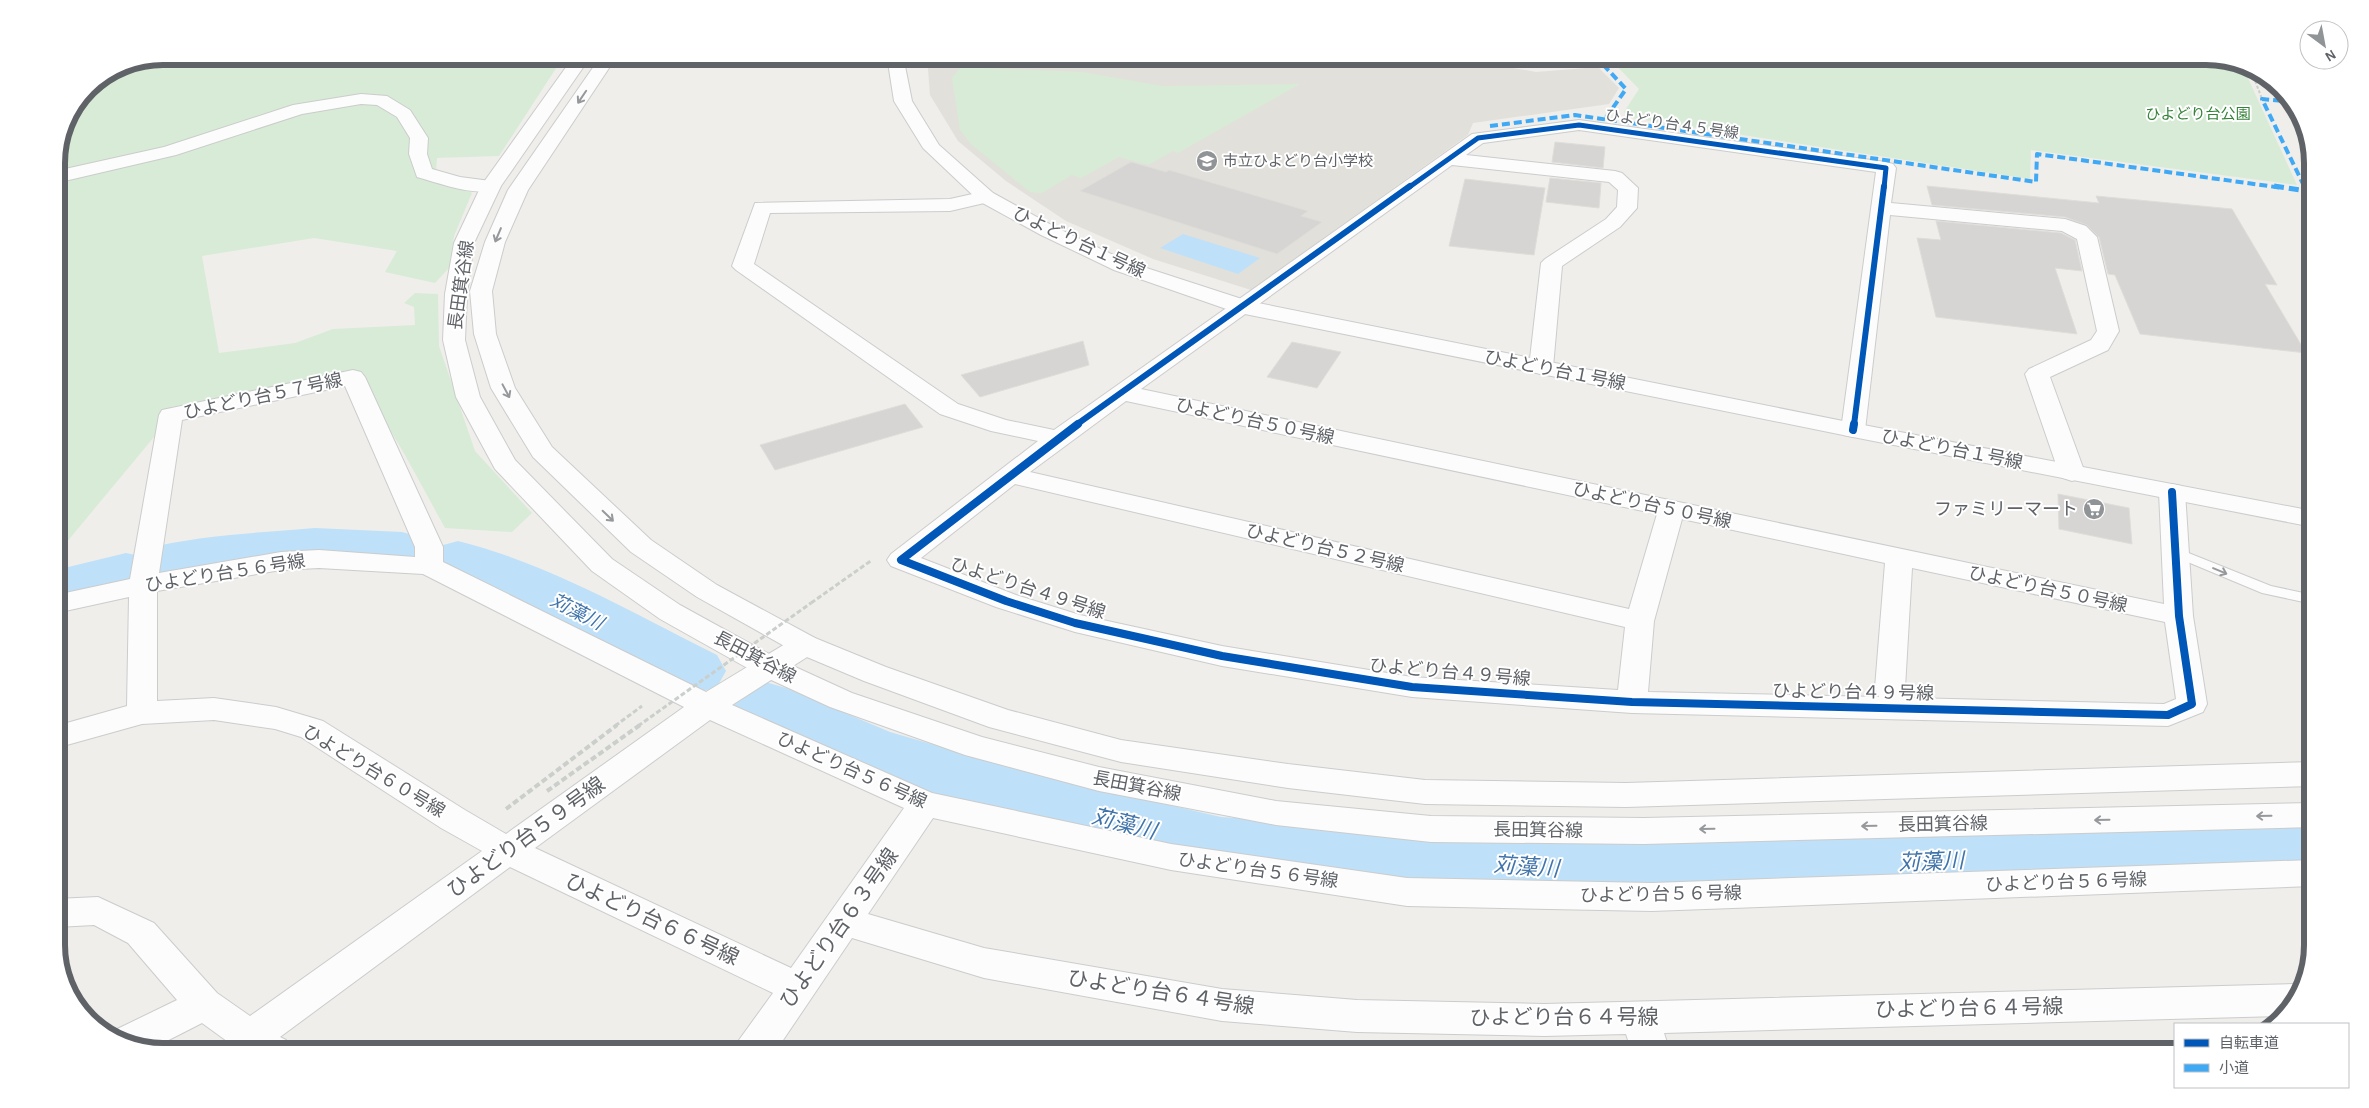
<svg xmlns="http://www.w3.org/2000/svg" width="2369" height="1108" font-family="'Alegreya Sans','Noto Sans JP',sans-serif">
	<rect width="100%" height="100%" fill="#efeeea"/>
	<!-- education -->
	<polygon fill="#e2e0da" points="927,56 1446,56 1536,72 1598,67 1619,88 1609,104 1473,123 1468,135 1251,290 1153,259 1066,221 1006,181 958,141 930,95"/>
	<!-- green -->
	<g fill="#d8ebd6">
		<polygon points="163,56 564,56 499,156 437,158 436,171 472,193 454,236 449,268 435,283 385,272 397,251 314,238 202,256 219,353 295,343 333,329 415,325 414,307 404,303 415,293 438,294 439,346 475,451 532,513 512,532 445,528 405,455 355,371 171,407 154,437 56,555 56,156 64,122 88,87 122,64"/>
		<polygon points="1607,56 2206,56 2241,63 2297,185 2031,150 2030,179 1632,118 1624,112 1639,89"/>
		<polygon points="961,67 1082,72 1162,86 1300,84 1178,153 1173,151 1148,165 1119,157 1081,178 1072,175 1042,193 1030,192 971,144 960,130 952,78"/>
	</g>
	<!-- water -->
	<polygon fill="#bfe0f9" points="1183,234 1260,258 1238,274 1160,248"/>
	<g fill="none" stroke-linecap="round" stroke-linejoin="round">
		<!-- river -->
		<g fill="#bfe0f9" fill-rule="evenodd">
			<path d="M315,528L402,532L424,538L433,551L424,564L402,570L315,566L220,574L166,582L153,579L148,586L56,610V570L126,553L140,556L144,549C200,535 258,533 315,528Z"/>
			<path d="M458,541C550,564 633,613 717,655L726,671L717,687L693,694L669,687L511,602L436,573L427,560L436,547Z"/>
			<polygon points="762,681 786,688 890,732 1031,773 1221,817 1605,841 2313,820 2313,878 1605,901 1221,875 1031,827 841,769 738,722 728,705 738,688"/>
		</g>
	</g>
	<!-- building -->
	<g fill="#d6d5d3" stroke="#deddd9">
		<polygon points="1555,142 1605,147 1603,168 1552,162"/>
		<polygon points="1131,162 1166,172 1169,170 1308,211 1301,216 1322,222 1277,254 1080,191"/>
		<polygon points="1550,178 1601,183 1599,208 1546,202"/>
		<polygon points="1465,179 1545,188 1534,255 1449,246"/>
		<polygon points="1927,186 2099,203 2096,196 2232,209 2277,285 2265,284 2306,353 2140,334 2115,275 2108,274 2099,237 2087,225 2065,217 1932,205"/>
		<polygon points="1936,221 2061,233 2075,240 2082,271 2055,268 2077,334 1936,317 1917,238 1941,240"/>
		<polygon points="1083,341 1089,365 980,397 961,375"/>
		<polygon points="1292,342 1341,352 1317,388 1267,377"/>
		<polygon points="905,404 923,427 775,470 760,445"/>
		<polygon points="2058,494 2129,508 2132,544 2059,529"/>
	</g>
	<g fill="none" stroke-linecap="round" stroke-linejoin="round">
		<!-- service casing -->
		<g stroke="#cbcccc" stroke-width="2">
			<polygon id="service" points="2176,548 2271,586 2313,595 2313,604 2262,593 2171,555 2169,552 2171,549"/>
		</g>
		<!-- minor casing -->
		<g stroke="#cbcccc" stroke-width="2">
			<g id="minor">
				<path d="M361,94L387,96L410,110L428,138L427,154L432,169L460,177L498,182L501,186L498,190C472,196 442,184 417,177L409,154L410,138L397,117L377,105L361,104L302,114L176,155L56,183V171L164,147L293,105Z"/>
				<path d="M1579,120L1886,162L1893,164L1896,168L1891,203L2065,219L2086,226L2097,237L2119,331L2108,350L2050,377L2085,473L2081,478L2072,481L2063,478L2059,473L2025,374L2029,369L2091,340L2097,331L2077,239L2062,231L1890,215L1865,430L1862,435L1853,437L1844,435L1841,430L1876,172L1579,130L1483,143L1466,155L1615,171L1622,173L1638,188L1637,208L1620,227L1562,266L1553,367L1549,372L1541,374L1533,372L1529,367L1541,263L1545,259L1606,219L1617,207L1618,190L1609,182L1452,165L1141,389L2164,604L2159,492L2163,486L2172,484L2181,486L2185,492L2193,616L2207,704L2203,712L2168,726L1632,713L1412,697L1222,666L1075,632L996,607L891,566L887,560L891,554L1038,441L991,431L940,414L736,270L732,266L755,203L950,199L986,191L993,193L996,197L993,201L950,211L770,213L754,264L958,404L1006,420L1054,430L1472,134ZM1126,401L1657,514L1629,609L1030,472ZM1015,484L1625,627L1618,690L1412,677L1222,646L1080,615L1016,595L921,558ZM1682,519L1885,563L1875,688L1879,697L1648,692L1654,621ZM1912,568L2165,622L2176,699L2164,704L1910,698L1905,688Z"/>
				<path d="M353,370L361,372L365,377L443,547V562L706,692L795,638L805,635L815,638L820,645L815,652L732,705L932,793L1171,844L1407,878L1652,883L2313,860V886L1652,911L1407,906L1171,870L933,818L868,914L984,948L1222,989L1357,1000L1544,1004L2293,984L2303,988L2280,1016L1664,1033L1670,1052H1632L1626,1034L1544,1036L1357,1032L1222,1021L984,978L852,938L775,1052H734L739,1040L773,993L510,867L280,1037L286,1040L291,1052H242L202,1023L151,1049L122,1044L111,1034V1032L177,1000L128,943L94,925L57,927L56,899L98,897L154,923L217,993L250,1016L482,851L441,828L301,737L275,729L214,720L142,724L56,748V726L127,706L129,597L56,613V595L130,579L159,415L162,410ZM345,386L415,547V557L319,550L281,552L159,573L182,420ZM319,568L423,574L684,707L506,834L465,810L323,721L276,707L214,698L157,701V591L281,570ZM710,720L904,808L791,968L535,848Z"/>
			</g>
		</g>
		<!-- tertiary casing -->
		<g stroke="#cbcccc" stroke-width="2">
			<g id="tertiary">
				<polygon points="574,56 591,56 501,186 474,243 467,294 465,340 480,397 515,460 612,559 680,605 780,660 852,693 982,737 1099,767 1276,801 1431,816 1644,818 2313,803 2313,827 1644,844 1431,842 1276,825 1099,791 965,755 830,707 758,674 660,619 592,571 495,469 456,397 443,340 445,294 454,243 481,186"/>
				<polygon points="601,56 617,56 528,190 505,242 492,291 496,334 515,388 552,447 651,540 717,585 815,638 886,667 1008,710 1121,740 1288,764 1425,780 1626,783 2313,762 2313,786 1626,807 1425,804 1288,788 1121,762 989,727 864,681 795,652 697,597 631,552 533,457 491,388 474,334 470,291 485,242 508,190"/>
				<polygon points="887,56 903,56 912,101 939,145 993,193 1055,227 1128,262 1248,301 1853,423 2313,511 2313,527 1853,437 1235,312 1114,270 1041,235 979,201 923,148 894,101"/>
			</g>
		</g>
		<!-- path-far2 -->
		<polyline stroke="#cacfcc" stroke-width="2" stroke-dasharray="3 2" stroke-linecap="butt" points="2250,67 2262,99"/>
		<!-- path-far1 -->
		<g stroke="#cacfcc" stroke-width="3" stroke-dasharray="5 2.5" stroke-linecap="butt">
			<polyline points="811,603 872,560"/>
			<polyline points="615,726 642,706"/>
		</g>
		<!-- path -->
		<polyline stroke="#cacfcc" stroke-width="4" stroke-dasharray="6 3" stroke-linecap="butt" points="506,809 617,725"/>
		<!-- service -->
		<use href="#service" fill="#fdfcfc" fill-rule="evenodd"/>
		<!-- minor -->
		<use href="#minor" fill="#fdfcfc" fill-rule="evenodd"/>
		<!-- tertiary -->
		<use href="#tertiary" fill="#fdfcfc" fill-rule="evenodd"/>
		<!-- path-bridge-far1 -->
		<polyline stroke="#cacfcc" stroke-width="3" stroke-dasharray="5 2.5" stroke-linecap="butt" points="638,726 811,603"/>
		<!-- path-bridge -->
		<polyline stroke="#cacfcc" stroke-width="4" stroke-dasharray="6 3" stroke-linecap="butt" points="547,791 640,725"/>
		<!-- quiet-far1 -->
		<g stroke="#3fa9f5" stroke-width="4" stroke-dasharray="8 4" stroke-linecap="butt">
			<polyline points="1595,56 1626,89 1605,119"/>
			<polyline points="2293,102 2262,99 2305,188"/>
			<polyline points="1490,126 1575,115 2036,182 2037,154 2283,188"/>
		</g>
		<!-- quiet -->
		<polyline stroke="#3fa9f5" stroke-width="5" stroke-dasharray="10 5" stroke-linecap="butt" points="2274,186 2307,191 2305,186"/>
		<!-- cycleway-far2 casing -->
		<g stroke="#fff" stroke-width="7">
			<polyline id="cycleway-far2" points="1408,188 1478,138 1579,125 1886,168 1884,188"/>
		</g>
		<!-- cycleway-far1 casing -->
		<g stroke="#fff" stroke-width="9">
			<g id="cycleway-far1">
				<polyline points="1076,425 1410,186"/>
				<polyline points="1854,425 1884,186"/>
			</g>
		</g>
		<!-- cycleway casing -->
		<g stroke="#fff" stroke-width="11">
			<g id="cycleway">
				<polyline points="1078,424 901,560 1006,601 1075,623 1222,656 1412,687 1632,702 2168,715 2192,704 2179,616 2172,492"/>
				<polyline points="1853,430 1854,424"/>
			</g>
		</g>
		<!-- cycleway-far2 -->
		<use href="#cycleway-far2" stroke="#0057b8" stroke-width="5"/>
		<!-- cycleway-far1 -->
		<use href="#cycleway-far1" stroke="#0057b8" stroke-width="6"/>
		<!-- cycleway -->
		<use href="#cycleway" stroke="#0057b8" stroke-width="8"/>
	</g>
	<!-- one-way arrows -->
	<defs><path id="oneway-shaft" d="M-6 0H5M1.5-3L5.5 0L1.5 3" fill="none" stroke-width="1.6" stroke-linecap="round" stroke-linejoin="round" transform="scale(1.25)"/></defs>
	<g stroke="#96999c">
		<use href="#oneway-shaft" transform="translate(582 97) rotate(124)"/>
		<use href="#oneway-shaft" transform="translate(498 235) rotate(113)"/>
		<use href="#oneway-shaft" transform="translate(506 391) rotate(62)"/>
		<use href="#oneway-shaft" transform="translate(608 516) rotate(44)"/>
		<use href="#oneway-shaft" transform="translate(2220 571) rotate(23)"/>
		<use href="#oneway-shaft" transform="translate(2264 816) rotate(179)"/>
		<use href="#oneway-shaft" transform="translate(2102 820) rotate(179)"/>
		<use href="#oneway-shaft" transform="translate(1869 826) rotate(179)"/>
		<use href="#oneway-shaft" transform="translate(1707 829) rotate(179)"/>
	</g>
	<!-- icons -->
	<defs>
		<g id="school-disc" transform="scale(1.125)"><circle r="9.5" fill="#919496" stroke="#fff"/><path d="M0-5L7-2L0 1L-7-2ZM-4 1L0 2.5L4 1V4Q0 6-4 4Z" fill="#fff"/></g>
		<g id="supermarket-disc" transform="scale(1.125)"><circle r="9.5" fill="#919496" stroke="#fff"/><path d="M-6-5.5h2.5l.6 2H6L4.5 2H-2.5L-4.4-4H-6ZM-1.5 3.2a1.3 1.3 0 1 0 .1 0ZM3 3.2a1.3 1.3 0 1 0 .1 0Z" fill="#fff"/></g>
	</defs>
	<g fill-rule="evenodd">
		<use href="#school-disc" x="1207" y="161"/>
		<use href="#supermarket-disc" x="2094" y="509"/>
	</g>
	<g text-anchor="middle" stroke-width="4" stroke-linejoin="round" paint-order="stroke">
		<!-- far-park labels -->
		<g font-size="15" fill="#348238" stroke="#fff">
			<text x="2198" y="119">ひよどり台公園</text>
		</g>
		<!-- far-street labels -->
		<g font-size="15" fill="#5f6368" stroke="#fff">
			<text transform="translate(1672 124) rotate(8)" y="5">ひよどり台４５号線</text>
		</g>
		<!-- far-poi labels -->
		<g font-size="15" fill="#5f6368" stroke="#fff" text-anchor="start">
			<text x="1223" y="166">市立ひよどり台小学校</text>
		</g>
		<!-- street labels -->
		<g font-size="18" fill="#5f6368" stroke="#fff">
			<text transform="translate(1079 242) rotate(25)" y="6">ひよどり台１号線</text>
			<text transform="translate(461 285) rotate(-82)" y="6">長田箕谷線</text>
			<text transform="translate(1555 370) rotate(11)" y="6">ひよどり台１号線</text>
			<text transform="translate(263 396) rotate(-12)" y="6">ひよどり台５７号線</text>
			<text transform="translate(1255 421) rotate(12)" y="6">ひよどり台５０号線</text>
			<text transform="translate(1952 449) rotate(11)" y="6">ひよどり台１号線</text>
			<text transform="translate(1652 505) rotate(12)" y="6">ひよどり台５０号線</text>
			<text transform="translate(1325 548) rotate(13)" y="6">ひよどり台５２号線</text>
			<text transform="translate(225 573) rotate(-9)" y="6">ひよどり台５６号線</text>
			<text transform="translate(1028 588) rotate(18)" y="6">ひよどり台４９号線</text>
			<text transform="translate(2048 589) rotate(12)" y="6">ひよどり台５０号線</text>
			<text transform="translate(755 657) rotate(28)" y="6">長田箕谷線</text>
			<text transform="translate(1450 672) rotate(5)" y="6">ひよどり台４９号線</text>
			<text transform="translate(1853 692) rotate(1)" y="6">ひよどり台４９号線</text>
			<text transform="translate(852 770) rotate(24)" y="6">ひよどり台５６号線</text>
			<text transform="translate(374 771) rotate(31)" y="6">ひよどり台６０号線</text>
			<text transform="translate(1137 786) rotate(11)" y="6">長田箕谷線</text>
			<text transform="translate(1943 824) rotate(-1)" y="6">長田箕谷線</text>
			<text transform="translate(1538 830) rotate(1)" y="6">長田箕谷線</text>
			<text transform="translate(1258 870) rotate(8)" y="6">ひよどり台５６号線</text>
			<text transform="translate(2066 882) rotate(-2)" y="6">ひよどり台５６号線</text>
			<text transform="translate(1661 894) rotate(-1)" y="6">ひよどり台５６号線</text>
		</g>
		<!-- poi labels -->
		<g font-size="18" fill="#5f6368" stroke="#fff" text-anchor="end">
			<text x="2078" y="515">ファミリーマート</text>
		</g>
		<!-- water labels -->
		<g font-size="19" font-style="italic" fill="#4174aa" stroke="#fff">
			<text transform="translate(577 611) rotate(27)" y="7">苅藻川</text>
		</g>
		<!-- near-street labels -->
		<g font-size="21" fill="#5f6368" stroke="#fff">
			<text transform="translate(526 837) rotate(-36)" y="7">ひよどり台５９号線</text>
			<text transform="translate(652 919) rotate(25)" y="7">ひよどり台６６号線</text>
			<text transform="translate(839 928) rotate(-55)" y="7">ひよどり台６３号線</text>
			<text transform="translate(1161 992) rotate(9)" y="7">ひよどり台６４号線</text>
			<text transform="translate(1969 1008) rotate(-1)" y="7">ひよどり台６４号線</text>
			<text x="1564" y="1024">ひよどり台６４号線</text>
		</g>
		<!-- near-water labels -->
		<g font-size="22" font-style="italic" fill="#4174aa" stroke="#fff">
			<text transform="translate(1124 823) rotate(14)" y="8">苅藻川</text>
			<text transform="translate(1931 861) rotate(-2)" y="8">苅藻川</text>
			<text transform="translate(1526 866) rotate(4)" y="8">苅藻川</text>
		</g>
	</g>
	<!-- crop -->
	<path d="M0 0H2369V1108H0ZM163 65H2206A98 98 0 0 1 2304 163V945A98 98 0 0 1 2206 1043H163A98 98 0 0 1 65 945V163A98 98 0 0 1 163 65Z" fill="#fff" fill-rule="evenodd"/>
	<path fill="none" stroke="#5f6368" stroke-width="6" d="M163 65H2206A98 98 0 0 1 2304 163V945A98 98 0 0 1 2206 1043H163A98 98 0 0 1 65 945V163A98 98 0 0 1 163 65Z"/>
	<!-- legend -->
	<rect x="2174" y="1023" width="175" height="65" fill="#ffffff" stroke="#bfc1c3"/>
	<rect x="2184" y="1039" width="25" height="8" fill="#0057b8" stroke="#bfc1c3"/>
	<text x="2219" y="1048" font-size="15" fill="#5f6368">自転車道</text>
	<rect x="2184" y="1064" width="25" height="8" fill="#3fa9f5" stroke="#bfc1c3"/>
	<text x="2219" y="1073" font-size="15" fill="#5f6368">小道</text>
	<!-- north arrow -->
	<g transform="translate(2324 45) rotate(148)"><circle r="24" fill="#ffffff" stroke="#bfc1c3"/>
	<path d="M0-4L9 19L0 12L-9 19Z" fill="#919496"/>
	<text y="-8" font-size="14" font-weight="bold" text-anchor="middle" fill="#5f6368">N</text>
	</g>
</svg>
